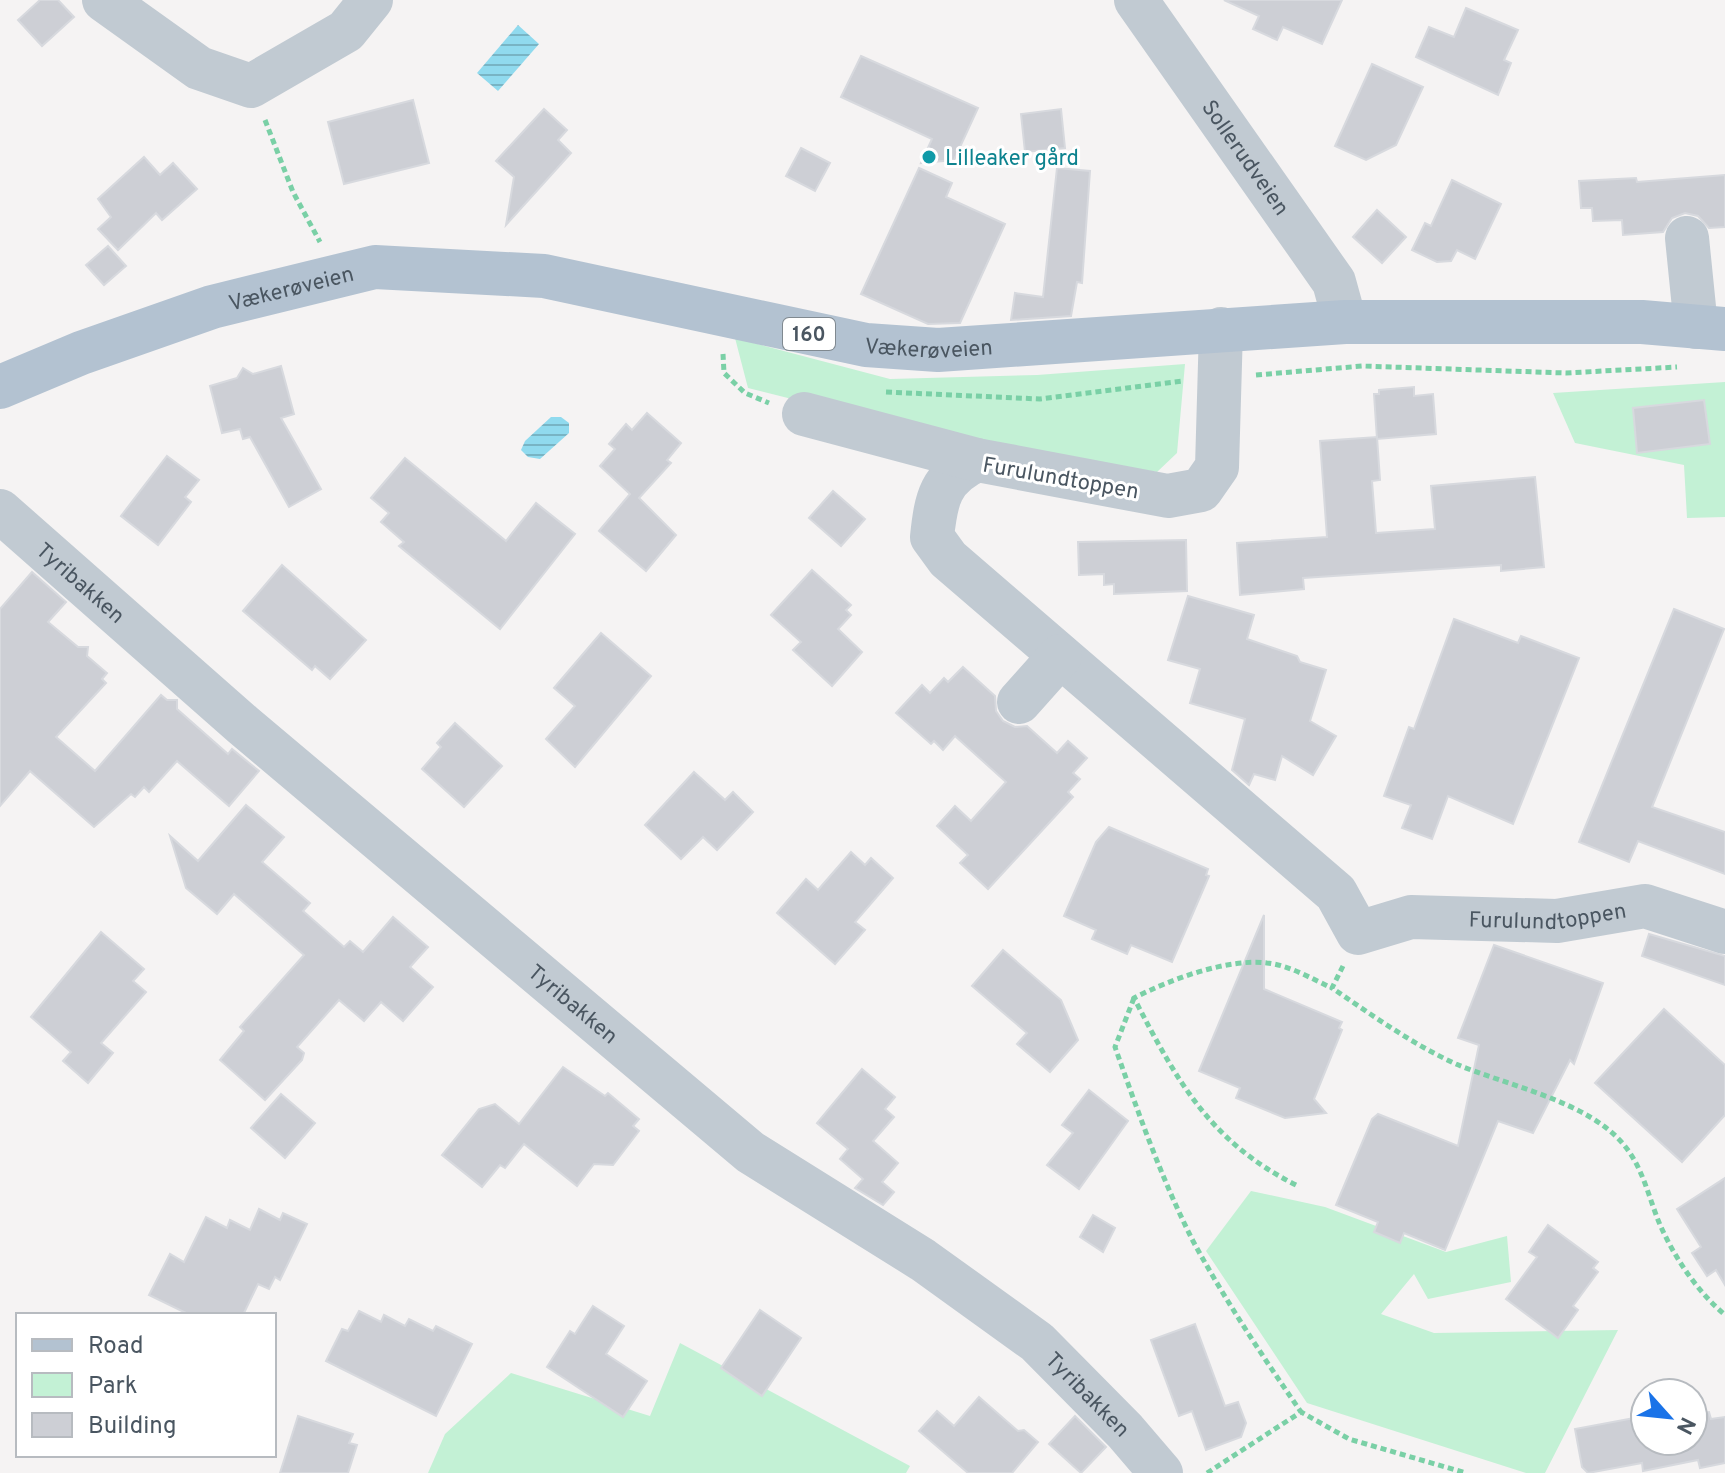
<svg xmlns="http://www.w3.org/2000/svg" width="1725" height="1473" font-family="Overpass,sans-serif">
	<defs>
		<pattern id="water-rules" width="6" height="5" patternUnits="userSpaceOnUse" patternTransform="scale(2)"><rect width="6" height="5" fill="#90daee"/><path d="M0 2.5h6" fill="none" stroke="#78b4c4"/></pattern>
	</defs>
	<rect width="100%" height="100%" fill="#f5f3f3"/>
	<!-- green -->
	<g fill="#c3f1d5">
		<polygon points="735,338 890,379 1037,375 1185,364 1177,453 1157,472 963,442 748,388"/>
		<polygon points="1725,382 1725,517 1687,518 1684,465 1575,443 1553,393"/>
		<polygon points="1251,1191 1325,1207 1446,1252 1507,1236 1511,1282 1428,1299 1414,1274 1381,1314 1434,1333 1618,1330 1545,1473 1526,1473 1307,1403 1206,1251"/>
		<polygon points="680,1343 910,1466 906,1473 428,1473 445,1434 511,1373 650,1416"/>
	</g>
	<!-- water -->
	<g fill="url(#water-rules)">
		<polygon points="518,25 539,44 498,91 477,73"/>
		<polygon points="551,417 561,417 569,423 569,433 540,459 528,457 521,450 525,441"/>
	</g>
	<!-- building -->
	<g fill="#cdcfd5" stroke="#d7d9de" stroke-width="2">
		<polygon points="40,0 58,0 74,17 42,46 18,20"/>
		<polygon points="1224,0 1342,0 1322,44 1283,27 1277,40 1253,29 1259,16"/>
		<polygon points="1466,8 1518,30 1504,60 1511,63 1498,95 1416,57 1429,27 1454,37"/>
		<polygon points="861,56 978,108 954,160 921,163 932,139 841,97"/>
		<polygon points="1372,64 1423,87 1396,145 1366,160 1335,146"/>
		<polygon points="413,100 429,163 344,184 328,122"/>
		<polygon points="544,109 567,130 558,140 571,153 506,225 514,177 496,161"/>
		<polygon points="1061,109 1065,148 1025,152 1021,114"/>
		<polygon points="801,148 830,163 815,191 786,176"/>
		<polygon points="144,157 160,175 173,163 197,189 162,220 156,213 118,250 98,229 111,217 98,199"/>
		<polygon points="919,168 952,183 946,197 1005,224 960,323 928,324 861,294"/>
		<polygon points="1057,168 1090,171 1082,283 1077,282 1071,316 1011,320 1015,293 1043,297"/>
		<polygon points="1725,175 1725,227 1709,228 1698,216 1685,213 1672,218 1663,232 1623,235 1622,220 1593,221 1592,208 1581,208 1579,181 1636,178 1637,182"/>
		<polygon points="1452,180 1501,204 1475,259 1457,250 1451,261 1437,262 1412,250 1425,223 1431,226"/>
		<polygon points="1377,210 1406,237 1382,263 1353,237"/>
		<polygon points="108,246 126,266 104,285 86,265"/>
		<polygon points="281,366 294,414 281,418 321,489 289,507 250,437 243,439 240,429 222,433 210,386 237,378 243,368 253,374"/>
		<polygon points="1414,387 1414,396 1433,394 1436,434 1377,439 1374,394 1379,394 1379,390"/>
		<polygon points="1704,400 1710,444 1637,453 1633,408"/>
		<polygon points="647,413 681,443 667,460 671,463 639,498 676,535 646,571 599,531 630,494 600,466 615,449 609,444 626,424 632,430"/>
		<polygon points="1377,437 1380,480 1372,481 1376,533 1435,529 1431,486 1535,477 1544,567 1501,571 1501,565 1303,578 1304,589 1240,595 1237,543 1327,537 1320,441"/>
		<polygon points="167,456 199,480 185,497 191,502 158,545 121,516"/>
		<polygon points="405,458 506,541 536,503 575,534 500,629 399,546 404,542 381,522 389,513 371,498"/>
		<polygon points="833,491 865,519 841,546 809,518"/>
		<polygon points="1186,540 1187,591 1114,594 1114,584 1104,585 1104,574 1079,575 1078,542"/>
		<polygon points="282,565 366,640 330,679 315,666 312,670 243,611"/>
		<polygon points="812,570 851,605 846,610 851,615 838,629 862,652 832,686 793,650 801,642 771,615"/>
		<polygon points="32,572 66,602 48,622 78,647 88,647 87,656 107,673 102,679 106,683 56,737 95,771 161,695 167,700 177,700 177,709 228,754 232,749 259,771 229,806 177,761 149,792 144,787 135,797 131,794 94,827 30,771 0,806 0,609"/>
		<polygon points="1188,596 1254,615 1247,639 1297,656 1300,662 1326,670 1310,721 1336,736 1313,775 1282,756 1275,780 1254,774 1249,785 1232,770 1245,719 1190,703 1200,669 1168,660"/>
		<polygon points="1674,609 1724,629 1652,807 1725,832 1725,874 1638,841 1629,862 1579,842"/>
		<polygon points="1454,619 1518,643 1521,636 1579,658 1513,824 1448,796 1432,839 1402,828 1411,805 1384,796 1409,727 1414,729"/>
		<polygon points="601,633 651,676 575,767 546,739 575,706 554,688"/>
		<polygon points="963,667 995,696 996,711 1003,721 1015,727 1027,726 1057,753 1068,741 1087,758 1073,773 1080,779 1068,792 1073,797 988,889 960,863 968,855 937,826 955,806 971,821 1006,782 955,736 943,750 934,741 931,744 896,713 922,685 930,693 944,678 948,682"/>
		<polygon points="455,723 502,766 464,807 422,769 441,747 437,743"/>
		<polygon points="694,772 725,800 733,792 753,812 717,850 703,837 681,859 645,825"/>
		<polygon points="246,805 284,837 262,862 310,903 303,911 344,947 350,941 363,952 393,917 428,947 410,967 433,987 403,1021 381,1002 364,1021 339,1000 297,1047 304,1053 302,1060 265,1100 220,1060 244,1031 240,1027 304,955 234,894 217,914 186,888 170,836 198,861"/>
		<polygon points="1109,827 1208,869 1206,875 1209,876 1172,962 1131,945 1127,954 1092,939 1096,930 1064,916 1096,842"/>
		<polygon points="851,852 865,865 871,858 893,878 855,922 865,930 835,964 777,913 806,879 818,890"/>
		<polygon points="1264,915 1264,989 1342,1022 1339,1028 1342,1030 1314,1099 1326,1113 1285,1118 1236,1098 1240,1088 1199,1071"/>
		<polygon points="101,932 144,969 133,981 146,992 101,1043 113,1053 88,1083 63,1061 71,1052 31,1017"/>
		<polygon points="1649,934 1725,956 1725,985 1642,956"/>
		<polygon points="1494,945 1603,983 1574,1064 1570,1060 1533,1133 1498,1121 1445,1250 1404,1233 1400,1243 1374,1232 1378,1222 1336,1205 1372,1119 1378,1114 1458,1146 1479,1045 1458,1038"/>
		<polygon points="1003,950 1061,1000 1078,1040 1050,1072 1017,1044 1027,1033 972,986"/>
		<polygon points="1664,1009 1725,1065 1725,1115 1682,1162 1595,1083"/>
		<polygon points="563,1067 605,1096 608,1093 639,1119 633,1126 639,1131 613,1165 594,1164 577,1186 524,1144 505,1168 500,1165 482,1187 442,1155 479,1109 495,1104 519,1124"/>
		<polygon points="862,1069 895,1097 885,1109 894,1117 873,1141 898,1163 882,1182 894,1192 883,1205 855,1188 863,1179 840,1159 848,1149 817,1123"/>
		<polygon points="1089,1090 1128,1121 1079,1189 1047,1165 1073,1133 1062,1125"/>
		<polygon points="281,1094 315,1123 285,1158 251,1128"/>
		<polygon points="1725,1178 1725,1285 1716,1270 1707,1276 1692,1253 1701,1247 1677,1209"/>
		<polygon points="259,1209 280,1220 283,1213 307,1224 280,1280 275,1277 269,1289 258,1284 243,1315 190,1315 149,1295 170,1254 184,1262 206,1217 227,1228 230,1220 250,1230"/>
		<polygon points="1093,1215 1115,1228 1103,1252 1080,1237"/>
		<polygon points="1548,1225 1598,1262 1593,1268 1598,1272 1573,1306 1578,1310 1558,1338 1506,1299 1537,1257 1529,1252"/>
		<polygon points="593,1306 624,1326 606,1354 647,1381 623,1417 547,1367 570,1331 575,1334"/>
		<polygon points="760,1310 801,1338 762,1396 721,1368"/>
		<polygon points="359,1311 381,1322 384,1315 405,1326 409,1319 433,1331 436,1326 472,1344 436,1416 326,1361 342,1329 348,1331"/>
		<polygon points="1195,1324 1225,1406 1238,1402 1246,1423 1241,1437 1206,1450 1192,1411 1179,1416 1151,1340"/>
		<polygon points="979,1397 1018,1431 1024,1430 1038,1442 1012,1473 968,1473 919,1431 937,1411 954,1426"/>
		<polygon points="1709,1412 1711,1419 1725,1417 1725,1463 1700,1468 1698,1460 1643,1471 1642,1463 1588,1473 1582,1467 1575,1429 1645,1416 1645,1441 1693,1441 1693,1414"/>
		<polygon points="298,1416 353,1434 349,1443 357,1445 348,1473 280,1473"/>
		<polygon points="1075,1416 1106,1447 1081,1473 1049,1444"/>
	</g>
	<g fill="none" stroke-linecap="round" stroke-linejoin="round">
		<!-- path -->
		<g stroke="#7ad0a6" stroke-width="5" stroke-dasharray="6 4" stroke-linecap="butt">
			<polyline points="265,120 293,192 320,242"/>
			<polyline points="723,354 724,373 745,393 769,403"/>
			<polyline points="1256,375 1362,366 1566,373 1677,367"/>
			<polyline points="886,392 1040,399 1182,381"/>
			<path d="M1343,966L1332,988C1372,1015 1412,1044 1456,1064C1508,1086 1588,1101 1624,1145C1644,1169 1649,1200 1661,1227C1676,1260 1698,1292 1725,1315"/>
			<path d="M1134,998L1115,1047C1138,1112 1162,1180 1193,1241C1225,1300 1263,1357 1301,1412"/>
			<path d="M1296,1185C1210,1142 1177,1081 1134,998C1169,980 1227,958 1267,963C1289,965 1312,979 1332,988"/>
			<polyline points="1207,1473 1301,1412 1349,1439 1466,1473"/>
		</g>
		<!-- minor -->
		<g stroke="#c1cad2" stroke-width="44">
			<polyline points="104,0 199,68 251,86 346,31 371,0"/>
			<path id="s1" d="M1136,0L1334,282L1345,322"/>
			<polyline points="1687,238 1696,327"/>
			<path id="s2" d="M1221,329L1217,467L1201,490L1168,496L977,460C940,477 936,499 932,537L948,559L1336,893L1358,933L1411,917L1557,921L1645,906L1725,932"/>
			<polyline points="804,414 977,460"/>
			<path id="s3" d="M0,511L243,725L750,1152L923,1260L1037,1342L1125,1431L1161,1473"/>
			<polyline points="1019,702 1060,656"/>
		</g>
		<!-- major -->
		<path stroke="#b3c2d1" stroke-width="44" id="s4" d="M0,387L81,353L212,307L375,267L544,276L866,345L938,350L1345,322H1642L1725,329"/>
	</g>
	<!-- markers -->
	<circle fill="#0f9aa8" stroke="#fff" stroke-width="3" cx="929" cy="157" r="8"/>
	<g text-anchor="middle" stroke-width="6" stroke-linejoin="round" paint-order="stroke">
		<!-- shield labels -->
		<rect fill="#fff" stroke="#808990" stroke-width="2" x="783" y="318" width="52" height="32" rx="6"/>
		<g font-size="20" font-weight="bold" fill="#4a5661">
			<text x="809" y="341">160</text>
		</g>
		<!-- culture labels -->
		<g font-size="22" fill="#0d838f" stroke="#fff" text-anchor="start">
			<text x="945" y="165">Lilleaker gård</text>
		</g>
		<!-- street labels -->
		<g font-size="22" fill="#4a5661" stroke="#fff">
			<text dy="8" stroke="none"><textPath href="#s1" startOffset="192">Sollerudveien</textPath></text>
			<text dy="8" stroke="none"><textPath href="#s4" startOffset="308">Vækerøveien</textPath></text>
			<text dy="8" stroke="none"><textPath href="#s4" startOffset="956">Vækerøveien</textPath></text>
			<text transform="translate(1061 477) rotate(10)" y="8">Furulundtoppen</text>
			<text dy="8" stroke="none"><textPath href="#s3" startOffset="108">Tyribakken</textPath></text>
			<text dy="8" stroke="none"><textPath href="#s2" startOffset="1266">Furulundtoppen</textPath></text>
			<text dy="8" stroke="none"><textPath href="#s3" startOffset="756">Tyribakken</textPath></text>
			<text dy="8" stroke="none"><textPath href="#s3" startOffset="1404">Tyribakken</textPath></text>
		</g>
	</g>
	<!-- legend -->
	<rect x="16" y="1313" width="260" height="144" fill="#ffffff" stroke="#b7bbc0" stroke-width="2"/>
	<rect x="32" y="1339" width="40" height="12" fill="#b3c2d1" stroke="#b7bbc0" stroke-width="2"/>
	<text x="88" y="1353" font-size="24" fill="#4a5661">Road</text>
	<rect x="32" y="1373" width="40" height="24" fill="#c3f1d5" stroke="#b7bbc0" stroke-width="2"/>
	<text x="88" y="1393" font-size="24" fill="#4a5661">Park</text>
	<rect x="32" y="1413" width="40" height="24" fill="#cdcfd5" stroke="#b7bbc0" stroke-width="2"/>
	<text x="88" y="1433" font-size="24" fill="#4a5661">Building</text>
	<!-- north arrow -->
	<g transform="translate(1669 1417) rotate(117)"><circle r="38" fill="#ffffff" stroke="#b7bbc0" stroke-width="2"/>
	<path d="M0-6L14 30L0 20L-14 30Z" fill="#1a73e8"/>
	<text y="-12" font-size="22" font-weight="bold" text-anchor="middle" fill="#4a5661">N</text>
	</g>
</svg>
